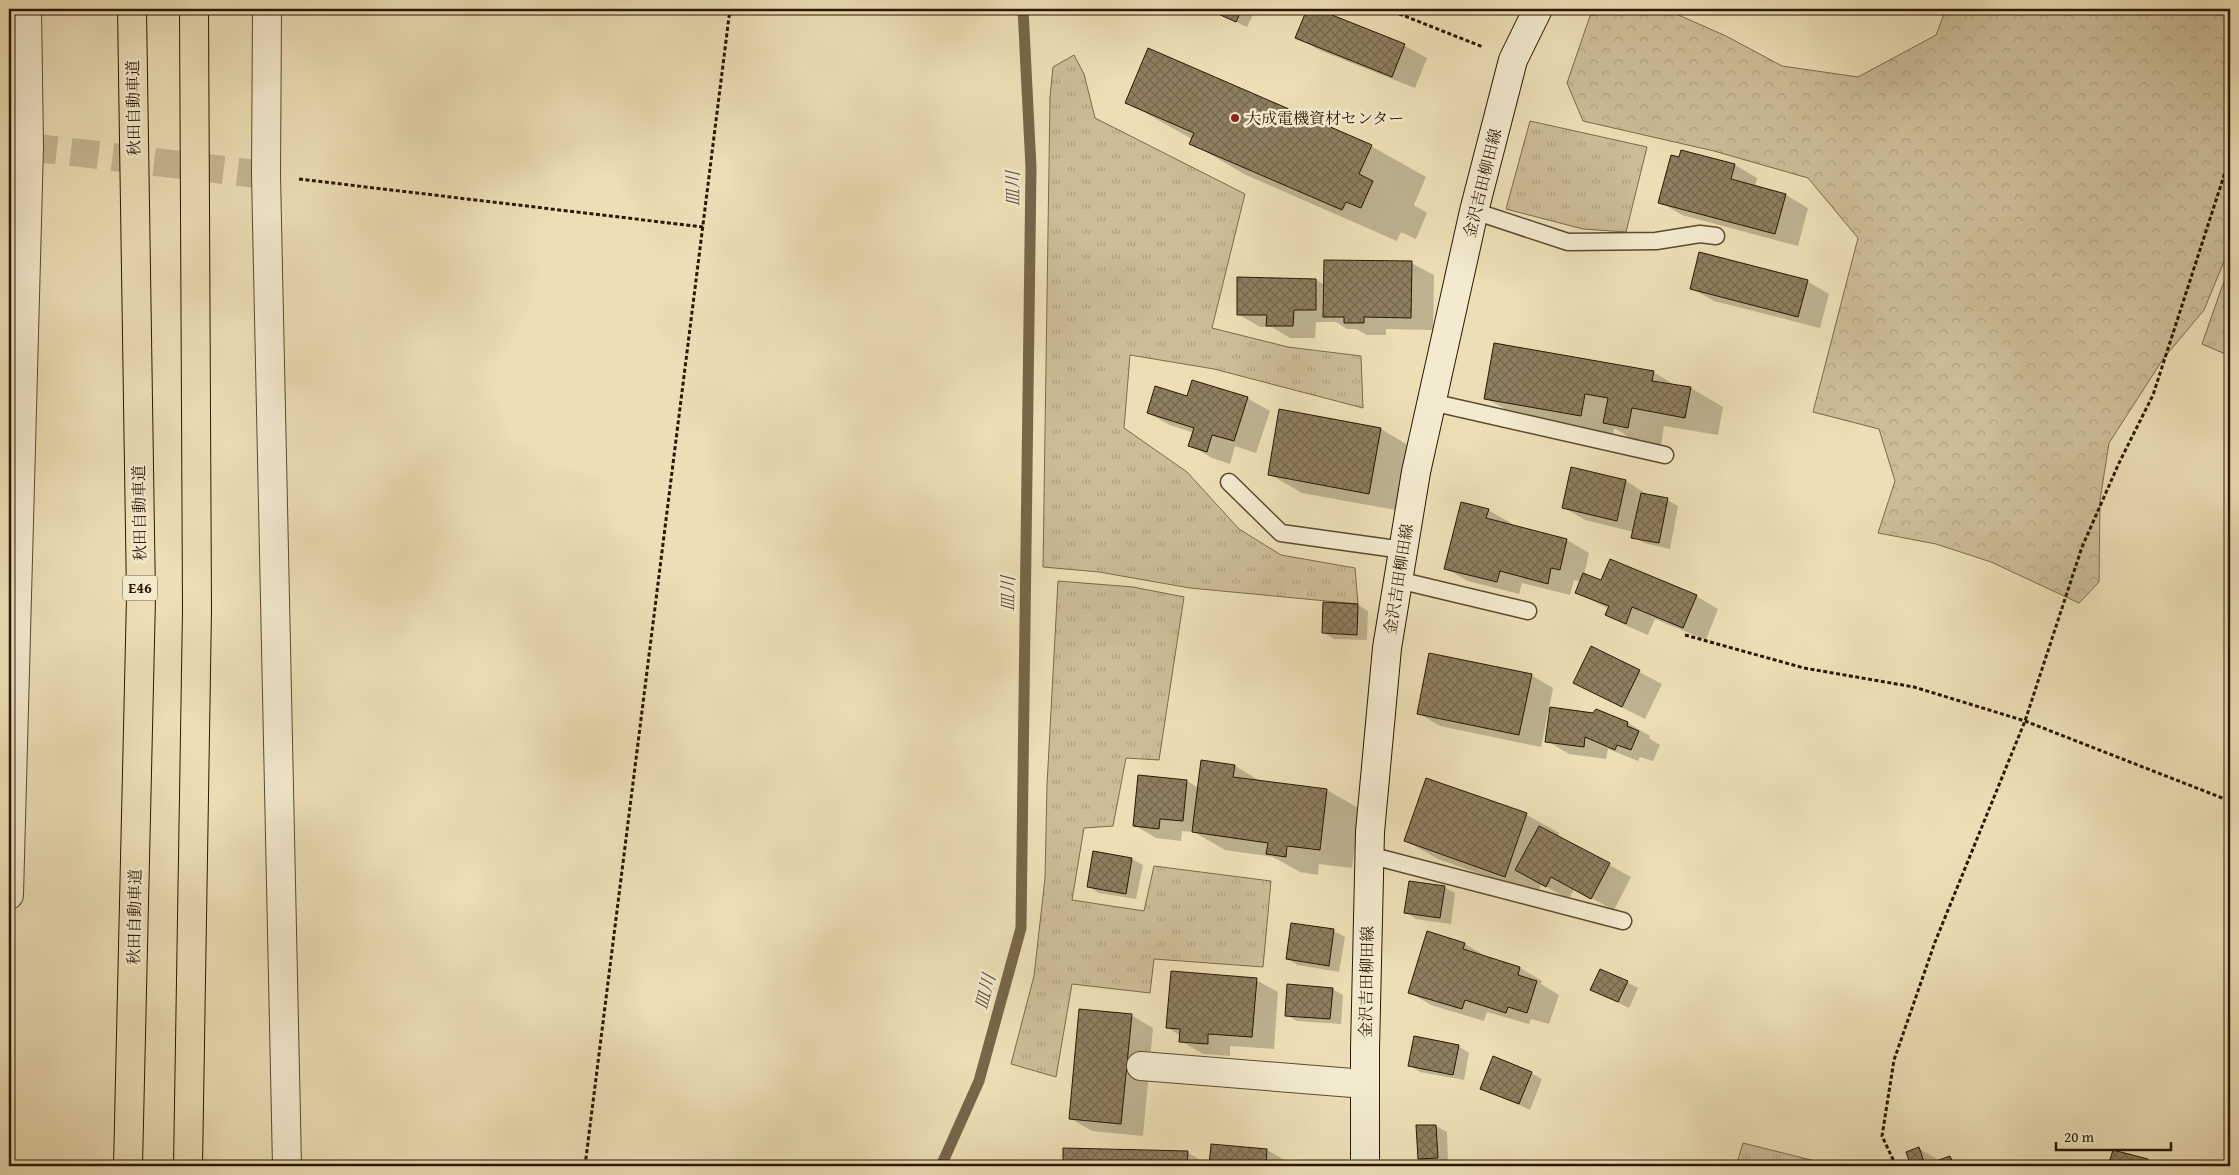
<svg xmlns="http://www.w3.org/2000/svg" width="2239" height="1175" font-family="'Gentium Book Plus','Noto Serif JP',serif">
	<defs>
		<pattern id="grass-tufts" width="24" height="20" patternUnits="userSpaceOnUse" patternTransform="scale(1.25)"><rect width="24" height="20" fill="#cbbd97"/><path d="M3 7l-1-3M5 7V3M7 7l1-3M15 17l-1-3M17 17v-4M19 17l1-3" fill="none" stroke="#aea280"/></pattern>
		<pattern id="forest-crowns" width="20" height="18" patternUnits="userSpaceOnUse" patternTransform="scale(1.25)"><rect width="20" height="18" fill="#cbbd97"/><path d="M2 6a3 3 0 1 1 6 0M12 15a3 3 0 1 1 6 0" fill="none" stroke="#aea280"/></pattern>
		<pattern id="building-cross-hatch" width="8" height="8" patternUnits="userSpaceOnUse" patternTransform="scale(1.25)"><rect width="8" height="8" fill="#8e7f5f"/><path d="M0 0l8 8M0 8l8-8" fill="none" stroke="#74674c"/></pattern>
	</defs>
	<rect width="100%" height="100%" fill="#ecdfb5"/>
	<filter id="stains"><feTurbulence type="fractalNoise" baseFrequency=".004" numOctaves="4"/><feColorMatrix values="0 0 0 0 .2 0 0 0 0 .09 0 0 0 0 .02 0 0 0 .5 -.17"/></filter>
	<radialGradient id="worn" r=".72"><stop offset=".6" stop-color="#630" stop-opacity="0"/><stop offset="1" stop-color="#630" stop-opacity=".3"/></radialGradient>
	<!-- grass -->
	<g fill="url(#grass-tufts)" stroke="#7a6a4c">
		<polygon points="1074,55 1084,74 1095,118 1245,194 1212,328 1288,347 1361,356 1363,408 1214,369 1130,355 1124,428 1187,472 1239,529 1281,555 1355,568 1358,604 1190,588 1099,572 1043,567 1050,97 1053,67"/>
		<polygon points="1530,121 1647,147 1626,232 1583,229 1506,209"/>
		<polygon points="2230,264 2230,356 2202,344"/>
		<polygon points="1058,581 1133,587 1184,597 1159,760 1126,758 1113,826 1084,828 1072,900 1144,911 1154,866 1271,881 1263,967 1154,959 1150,993 1072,984 1056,1077 1011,1064 1034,976 1045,878 1047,785"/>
		<polygon points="1743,1143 1835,1166 1736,1166"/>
	</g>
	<!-- forest -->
	<polygon fill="url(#forest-crowns)" stroke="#7a6a4c" points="1608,9 1665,9 1726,36 1782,66 1858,77 1936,35 1946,9 2230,9 2230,247 2204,310 2163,359 2109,443 2100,500 2099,582 2079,603 1991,562 1936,544 1878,533 1895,481 1879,429 1813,412 1858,238 1808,178 1714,151 1583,121 1567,83 1590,16"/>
	<!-- shadow -->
	<g fill="#0003">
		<polygon points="1209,9 1256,9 1247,27"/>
		<polygon points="1309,9 1313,9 1405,46 1427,58 1415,88 1319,50 1297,37"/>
		<polygon points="1126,102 1371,146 1426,177 1414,205 1427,213 1416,239 1401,232 1397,241 1246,175 1191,143 1192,139"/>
		<polygon points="1735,165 1757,178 1755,187 1786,195 1808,208 1798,246 1682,215 1660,202"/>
		<polygon points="1411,263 1434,275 1433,330 1386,329 1386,335 1367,335 1356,329 1347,329 1336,322 1316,322 1315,338 1290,338 1272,327 1260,327 1238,314 1239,279 1316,280 1325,285"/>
		<polygon points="1807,281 1829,294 1820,328 1714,301 1691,288"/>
		<polygon points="1653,372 1677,386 1691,388 1723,407 1718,435 1664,426 1661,446 1637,442 1614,428 1613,434 1518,417 1486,398"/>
		<polygon points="1188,397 1247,398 1270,411 1256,453 1235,446 1230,464 1212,458 1190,445 1194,433 1170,425 1148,413"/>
		<polygon points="1381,429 1413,448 1401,511 1302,493 1269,474"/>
		<polygon points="1572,469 1626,481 1648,495 1667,500 1678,506 1670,549 1644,543 1633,537 1634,532 1585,520 1563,507"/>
		<polygon points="1488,510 1511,523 1510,526 1567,540 1589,553 1584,575 1602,582 1696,596 1718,609 1706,640 1655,619 1648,635 1629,627 1607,615 1609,609 1577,593 1581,582 1574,580 1570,595 1522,583 1519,594 1468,581 1445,568"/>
		<polygon points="1358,605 1368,611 1367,640 1334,639 1323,632"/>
		<polygon points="1592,647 1662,684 1645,719 1574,683"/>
		<polygon points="1531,675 1553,688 1549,709 1594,714 1596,711 1628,723 1650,736 1649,738 1660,745 1653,761 1640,757 1638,761 1608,749 1606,759 1569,754 1547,741 1550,712 1548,712 1541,747 1440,726 1418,713"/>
		<polygon points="1235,766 1262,782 1327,790 1360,809 1352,868 1319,864 1318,875 1300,872 1273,857 1225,850 1194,832 1182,831 1181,841 1156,838 1134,825 1139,776 1187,781 1199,788"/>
		<polygon points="1427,780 1527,815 1559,833 1558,837 1631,877 1614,910 1574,889 1569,899 1541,884 1538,894 1438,859 1406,841"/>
		<polygon points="1132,859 1143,865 1136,899 1099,893 1088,886"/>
		<polygon points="1444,887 1455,893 1451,924 1416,919 1405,912"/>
		<polygon points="1334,931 1345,937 1339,972 1298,965 1287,959"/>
		<polygon points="1465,944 1487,957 1520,968 1542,981 1541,984 1559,995 1549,1024 1531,1019 1529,1024 1487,1012 1484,1021 1431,1005 1409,992"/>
		<polygon points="1256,980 1278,992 1274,1049 1230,1046 1230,1056 1203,1054 1181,1041 1181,1036 1168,1028"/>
		<polygon points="1627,982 1638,988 1629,1008 1592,990"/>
		<polygon points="1332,989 1343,995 1341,1024 1297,1021 1286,1015"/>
		<polygon points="1131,1015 1153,1028 1143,1136 1092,1131 1070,1118"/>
		<polygon points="1458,1046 1469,1053 1464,1080 1420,1072 1410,1065"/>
		<polygon points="1531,1073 1542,1079 1530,1110 1482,1088"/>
		<polygon points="1436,1126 1447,1132 1448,1163 1430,1164 1419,1158"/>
		<polygon points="1212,1146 1267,1150 1295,1166 1064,1166 1064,1149 1187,1152 1210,1166"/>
		<polygon points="1918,1148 1940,1161 1950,1158 1965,1166 1913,1166 1907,1153"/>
		<polygon points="2114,1151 2147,1160 2157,1166 2110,1166"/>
	</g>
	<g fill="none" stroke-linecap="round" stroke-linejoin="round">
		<!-- stream -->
		<polyline stroke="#766749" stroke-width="11" points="941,1166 979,1081 1021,928 1031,168 1023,9"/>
	</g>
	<!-- building -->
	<g fill="url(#building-cross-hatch)" stroke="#291802">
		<polygon points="1207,9 1242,9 1236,22"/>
		<polygon points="1307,9 1317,9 1405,44 1392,77 1295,38"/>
		<polygon points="1148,48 1372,145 1359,174 1373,181 1361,208 1346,202 1342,210 1189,144 1194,133 1125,103"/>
		<polygon points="1681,150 1735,164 1731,179 1786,194 1775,234 1658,203 1671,155 1679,157"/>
		<polygon points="1699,252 1808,280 1798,317 1690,289"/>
		<polygon points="1324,260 1412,261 1411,318 1364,317 1364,323 1344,323 1344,317 1323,317"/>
		<polygon points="1237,277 1316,279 1316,310 1294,310 1293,326 1266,326 1267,315 1237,315"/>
		<polygon points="1494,343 1654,371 1652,381 1691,387 1685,418 1632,408 1628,428 1603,423 1608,398 1585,394 1581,416 1484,399"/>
		<polygon points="1192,380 1248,397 1234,441 1212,435 1207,452 1188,446 1194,428 1147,413 1155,386 1187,396"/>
		<polygon points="1279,409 1381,428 1369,494 1268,475"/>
		<polygon points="1571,467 1626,480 1617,521 1562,508"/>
		<polygon points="1641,493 1668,498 1659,543 1631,538"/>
		<polygon points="1461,502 1489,509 1486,518 1567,539 1560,570 1551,568 1548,584 1500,571 1497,582 1444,569"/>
		<polygon points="1610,559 1697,595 1683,628 1632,607 1626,624 1605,615 1609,606 1575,593 1583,573 1601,580"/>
		<polygon points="1323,602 1358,604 1357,635 1322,633"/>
		<polygon points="1591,646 1640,670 1622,707 1573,683"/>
		<polygon points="1429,653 1532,674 1519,735 1417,714"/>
		<polygon points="1550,707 1593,713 1596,709 1628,722 1627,726 1639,731 1631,750 1617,745 1615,750 1585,737 1584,747 1545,742"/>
		<polygon points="1201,760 1235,765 1233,777 1327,789 1320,850 1287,846 1286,857 1266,854 1268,843 1192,832"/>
		<polygon points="1138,775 1187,780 1183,821 1160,819 1159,829 1133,826"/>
		<polygon points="1426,778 1527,813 1505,877 1404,841"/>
		<polygon points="1539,826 1610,863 1591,899 1551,877 1546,887 1515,870"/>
		<polygon points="1093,851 1132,858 1126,894 1087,887"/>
		<polygon points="1409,881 1445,886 1440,918 1404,913"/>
		<polygon points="1291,923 1334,929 1329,966 1286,959"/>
		<polygon points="1427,931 1465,943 1463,949 1520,967 1518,975 1537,981 1527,1013 1508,1007 1506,1013 1465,1000 1462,1009 1408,993"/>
		<polygon points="1600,969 1628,981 1618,1002 1590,990"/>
		<polygon points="1171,971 1257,978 1252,1037 1208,1034 1208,1044 1179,1042 1180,1029 1166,1028"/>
		<polygon points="1287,984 1333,988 1330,1019 1285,1016"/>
		<polygon points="1079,1009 1132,1014 1121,1124 1069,1119"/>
		<polygon points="1414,1036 1459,1045 1453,1075 1408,1066"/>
		<polygon points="1493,1056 1532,1072 1519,1104 1480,1089"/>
		<polygon points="1416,1125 1436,1125 1438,1158 1418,1159"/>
		<polygon points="1211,1144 1267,1149 1266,1166 1209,1166"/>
		<polygon points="1919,1147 1925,1165 1950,1156 1954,1166 1911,1166 1906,1152"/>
		<polygon points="1063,1148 1188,1151 1187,1166 1063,1166"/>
		<polygon points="2113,1150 2148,1159 2146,1166 2108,1166"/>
	</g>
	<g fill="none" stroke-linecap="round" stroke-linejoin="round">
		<!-- minor-tunnel -->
		<polyline stroke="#c5b791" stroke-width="28" stroke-dasharray="28 14" stroke-linecap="butt" points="29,147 266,175"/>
		<!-- service casing -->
		<g stroke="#5a4a2f" stroke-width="19">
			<g id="service">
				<polyline points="1474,211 1568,242 1656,241 1700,234 1716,236"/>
				<polyline points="1431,402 1665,455"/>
				<polyline points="1229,482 1281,533 1403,550"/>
				<polyline points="1398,580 1528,611"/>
				<polyline points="1369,855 1623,921"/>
			</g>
		</g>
		<!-- minor casing -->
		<g stroke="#5a4a2f" stroke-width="30">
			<g id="minor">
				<polyline points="267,9 266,175 287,1166"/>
				<polyline points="9,895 29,147 27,9"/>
				<polyline points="1141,1066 1365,1084"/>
			</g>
		</g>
		<!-- secondary casing -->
		<g stroke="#291802" stroke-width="30">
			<polyline id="secondary" points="1365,1166 1365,1049 1370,832 1387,648 1416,472 1474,211 1513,60 1538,9"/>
		</g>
		<!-- motorway casing -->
		<g stroke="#291802" stroke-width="30">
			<g id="motorway">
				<polyline points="128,1166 141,597 132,9"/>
				<polyline points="188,1166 197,610 194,9"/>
			</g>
		</g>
		<!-- path -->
		<g stroke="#291802" stroke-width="3" stroke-dasharray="4 2.5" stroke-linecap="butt">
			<polyline points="1387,9 1483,47"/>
			<polyline points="299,179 703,227"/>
			<polyline points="1685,635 1804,668 1914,687 2025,721 2230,801"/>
			<polyline points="585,1166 730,9"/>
			<polyline points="1896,1166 1882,1136 1894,1060 1935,942 2025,721 2082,547 2119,463 2153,395 2230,157"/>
		</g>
		<!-- service -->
		<use href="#service" stroke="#f3eacf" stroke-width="16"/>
		<!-- minor -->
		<use href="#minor" stroke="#f3eacf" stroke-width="28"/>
		<!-- secondary -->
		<use href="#secondary" stroke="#f3eacf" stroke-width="28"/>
		<!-- motorway -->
		<use href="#motorway" stroke="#ecdfb5" stroke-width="28"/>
	</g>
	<!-- markers -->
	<circle fill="#8f2418" stroke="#f3eacf" stroke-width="2" cx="1235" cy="118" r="5"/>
	<g text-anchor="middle" stroke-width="5" stroke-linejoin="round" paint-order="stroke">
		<!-- shield labels -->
		<rect fill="#f3eacf" stroke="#665740" stroke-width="1" x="122.5" y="575.5" width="35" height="25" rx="4"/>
		<g font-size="15" font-weight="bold" fill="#291802">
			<text x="140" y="593">E46</text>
		</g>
		<!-- street labels -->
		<g font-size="16" fill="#291802" stroke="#f3eacf">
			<text transform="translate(133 108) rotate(-91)" y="6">秋田自動車道</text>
			<text transform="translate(1482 183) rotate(-76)" y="6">金沢吉田柳田線</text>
			<text transform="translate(139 513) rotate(-91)" y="6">秋田自動車道</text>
			<text transform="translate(1398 579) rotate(-81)" y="6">金沢吉田柳田線</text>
			<text transform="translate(134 917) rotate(-89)" y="6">秋田自動車道</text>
			<text transform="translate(1366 982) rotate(-89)" y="6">金沢吉田柳田線</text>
		</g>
		<!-- poi labels -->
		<g font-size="16" fill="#291802" stroke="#f3eacf" text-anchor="start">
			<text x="1245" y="124">大成電機資材センター</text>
		</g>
		<!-- water labels -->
		<g font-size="18" font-style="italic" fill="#5d4c31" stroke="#f3eacf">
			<text transform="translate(1013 189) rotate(-90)" y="6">皿川</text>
			<text transform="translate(1008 594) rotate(-89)" y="6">皿川</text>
			<text transform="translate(985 992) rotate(-75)" y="6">皿川</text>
		</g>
	</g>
	<!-- margin -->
	<rect width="2239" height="1175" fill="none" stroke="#ecdfb5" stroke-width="30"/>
	<rect x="10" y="10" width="2219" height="1155" fill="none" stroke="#291802" stroke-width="2.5"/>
	<rect x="15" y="15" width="2209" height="1145" fill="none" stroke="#291802"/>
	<!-- scale -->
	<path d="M2056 1142v8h115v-8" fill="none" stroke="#291802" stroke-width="2.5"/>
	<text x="2064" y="1142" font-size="15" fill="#291802" stroke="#f3eacf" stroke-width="4" paint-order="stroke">20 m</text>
	<rect width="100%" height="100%" filter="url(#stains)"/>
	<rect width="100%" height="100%" fill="url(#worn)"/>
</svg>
